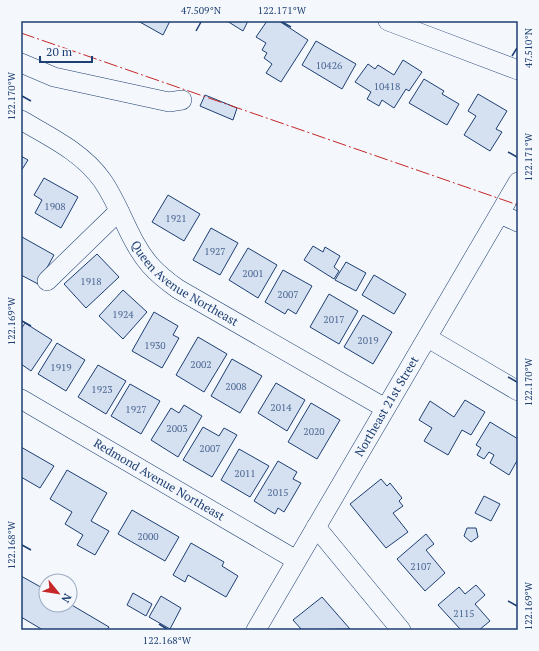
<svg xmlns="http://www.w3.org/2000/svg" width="539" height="651" font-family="'PT Serif',serif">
	<rect width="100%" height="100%" fill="#f4f7fb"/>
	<!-- building -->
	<g fill="#d5e0f0" stroke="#1d3f73">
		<polygon points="138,21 170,21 163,35"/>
		<polygon points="227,21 248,21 243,31"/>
		<polygon points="267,21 279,21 308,40 281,82 266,73 272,64 264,58 267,53 262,50 266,43 256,37"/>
		<polygon points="316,41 356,64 342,89 302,65"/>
		<polygon points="403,60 422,72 409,91 406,89 394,108 382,100 379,106 367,99 371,92 355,82 368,64 375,69 378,65 394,75"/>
		<polygon points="424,79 444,91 442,94 459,104 447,125 409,103"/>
		<polygon points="478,94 507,111 496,129 502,132 490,151 464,135 476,116 468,111"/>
		<polygon points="205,95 237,108 233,120 200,106"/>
		<polygon points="21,156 28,160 21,171"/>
		<polygon points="44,178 78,197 61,228 35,213 42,200 34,195"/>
		<polygon points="168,195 200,214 184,241 152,222"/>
		<polygon points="211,228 238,243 220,275 193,260"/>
		<polygon points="22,237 54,255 38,284 21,275 21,239"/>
		<polygon points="313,246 323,252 325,247 340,256 334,267 339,271 334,279 304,260"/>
		<polygon points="248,248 277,265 258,298 229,280"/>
		<polygon points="97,254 119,277 86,308 64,284"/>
		<polygon points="346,262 366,273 356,291 335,280"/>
		<polygon points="283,270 312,286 296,314 288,309 285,314 265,302"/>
		<polygon points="374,275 406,294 394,314 362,295"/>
		<polygon points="123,290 147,312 123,339 99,316"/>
		<polygon points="329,294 358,311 339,344 310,327"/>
		<polygon points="154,312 178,326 173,335 179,338 162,368 132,351"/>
		<polygon points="363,315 392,332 373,364 344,347"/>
		<polygon points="25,323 52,340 31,371 21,364 21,329"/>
		<polygon points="198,337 227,354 204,392 176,375"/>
		<polygon points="57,343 85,360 66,391 38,374"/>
		<polygon points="232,359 262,376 240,413 211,396"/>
		<polygon points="98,365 126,381 106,414 78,397"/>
		<polygon points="276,383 305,400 287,431 258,413"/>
		<polygon points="130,384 160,401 141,434 111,416"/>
		<polygon points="465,400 485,412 471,435 462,430 448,455 424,441 432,428 419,420 430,401 454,417"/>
		<polygon points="311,403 340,420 317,459 288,442"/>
		<polygon points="184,405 202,416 178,457 151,440 171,408 179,413"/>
		<polygon points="490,422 518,439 518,459 509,475 490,463 494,455 489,452 484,459 477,455 481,448 476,445"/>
		<polygon points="203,427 219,436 224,428 237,435 212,477 183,460"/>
		<polygon points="21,447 54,466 40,488 21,477"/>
		<polygon points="239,449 269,466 250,497 221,480"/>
		<polygon points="278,461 297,472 293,479 301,483 284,512 278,508 275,514 254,501"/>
		<polygon points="67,470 107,493 91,521 109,531 95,555 77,545 83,535 65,524 72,512 50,499"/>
		<polygon points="381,479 387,486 390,483 402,498 399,501 403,506 393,513 408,532 386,548 350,504"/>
		<polygon points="484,496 500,504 491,521 475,513"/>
		<polygon points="132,510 179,537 165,561 118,534"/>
		<polygon points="467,528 476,528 478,537 471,542 464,536"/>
		<polygon points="426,534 434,544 426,550 445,573 425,591 397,559"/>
		<polygon points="191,543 224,562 222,566 238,576 226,597 188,575 185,582 173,575"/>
		<polygon points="21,576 46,590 46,605 70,604 109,627 107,630 43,630 21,617"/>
		<polygon points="476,585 485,595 475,604 490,621 479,630 461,630 438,605 459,587 465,594"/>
		<polygon points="133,593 152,604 146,616 127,605"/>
		<polygon points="161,596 181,608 170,629 149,617"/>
		<polygon points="322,597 350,629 302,630 293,620"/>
	</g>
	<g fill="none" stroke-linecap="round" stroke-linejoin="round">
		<!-- minor casing -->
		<g stroke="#1d3f73" stroke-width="20">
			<g id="minor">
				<polyline points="388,21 518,70"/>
				<polyline points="21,63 54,77 169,102 182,100"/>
				<path id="s1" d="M21,120C50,137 82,152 102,180C120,205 129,241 150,265C158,274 168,282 178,289L385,408"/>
				<polyline points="500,214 518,222"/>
				<polyline points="47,281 119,211"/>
				<polyline points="428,338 518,391"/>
				<path id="s2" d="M21,399L296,560"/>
				<polyline points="316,527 401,630"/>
				<path id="s3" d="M256,630L518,182"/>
			</g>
		</g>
		<!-- minor -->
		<use href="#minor" stroke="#f4f7fb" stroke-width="19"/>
		<!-- power -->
		<polyline stroke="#c62828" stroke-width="1" stroke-dasharray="14 3 2 3" stroke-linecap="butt" points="21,33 518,205"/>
	</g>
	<!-- ticks -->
	<path fill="none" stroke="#1d3f73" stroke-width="1.5" d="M282,22L291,27M196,31L201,22M512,56L517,48M22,96L31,101M508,152L517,157M22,321L31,326M508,377L517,382M22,545L31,550M508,601L517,606M159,624L167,629"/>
	<g text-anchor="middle" stroke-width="3" stroke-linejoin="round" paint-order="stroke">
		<!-- number labels -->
		<g font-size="10" fill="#4b6792">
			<text x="329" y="69">10426</text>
			<text x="387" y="90">10418</text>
			<text x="55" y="210">1908</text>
			<text x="176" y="222">1921</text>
			<text x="215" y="255">1927</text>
			<text x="253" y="277">2001</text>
			<text x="91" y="285">1918</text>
			<text x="288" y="298">2007</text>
			<text x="123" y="318">1924</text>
			<text x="334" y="323">2017</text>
			<text x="368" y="344">2019</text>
			<text x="155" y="349">1930</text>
			<text x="201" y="368">2002</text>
			<text x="61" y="371">1919</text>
			<text x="236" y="390">2008</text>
			<text x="102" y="393">1923</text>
			<text x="281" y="411">2014</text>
			<text x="136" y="413">1927</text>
			<text x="177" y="432">2003</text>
			<text x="314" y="435">2020</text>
			<text x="210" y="452">2007</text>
			<text x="245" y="477">2011</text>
			<text x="278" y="496">2015</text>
			<text x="148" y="540">2000</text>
			<text x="421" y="570">2107</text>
			<text x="464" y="617">2115</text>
		</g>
		<!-- street labels -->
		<g font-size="12" fill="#1d3f73" stroke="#f4f7fb">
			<text dy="4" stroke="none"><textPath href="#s1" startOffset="238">Queen Avenue Northeast</textPath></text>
			<text dy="4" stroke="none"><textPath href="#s3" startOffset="259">Northeast 21st Street</textPath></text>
			<text dy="4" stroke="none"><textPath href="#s2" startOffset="160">Redmond Avenue Northeast</textPath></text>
		</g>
	</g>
	<!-- border -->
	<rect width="539" height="651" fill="none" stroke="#f4f7fb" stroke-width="44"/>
	<!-- north arrow -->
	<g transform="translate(58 593) rotate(120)"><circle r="19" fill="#f4f7fb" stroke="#9eadc5"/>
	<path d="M0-3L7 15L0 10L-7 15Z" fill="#c62828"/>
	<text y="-6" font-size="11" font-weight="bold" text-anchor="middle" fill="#1d3f73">N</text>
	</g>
	<!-- scale -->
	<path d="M40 56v6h52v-6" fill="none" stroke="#1d3f73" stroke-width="2"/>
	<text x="46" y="56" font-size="12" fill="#1d3f73" stroke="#f4f7fb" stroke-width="3" paint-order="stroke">20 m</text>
	<rect x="22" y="22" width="495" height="607" fill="none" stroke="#1d3f73" stroke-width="1.5"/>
	<g font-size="10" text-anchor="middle" fill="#1d3f73">
		<text x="201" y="14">47.509°N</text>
		<text x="282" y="14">122.171°W</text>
		<text transform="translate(528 48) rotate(-90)" y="4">47.510°N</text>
		<text transform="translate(11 96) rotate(-90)" y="4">122.170°W</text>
		<text transform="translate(528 157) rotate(-90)" y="4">122.171°W</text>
		<text transform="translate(11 321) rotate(-90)" y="4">122.169°W</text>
		<text transform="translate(528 382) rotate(-90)" y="4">122.170°W</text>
		<text transform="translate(11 545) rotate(-90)" y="4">122.168°W</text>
		<text transform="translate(528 606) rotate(-90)" y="4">122.169°W</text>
		<text x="167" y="644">122.168°W</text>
	</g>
</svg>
